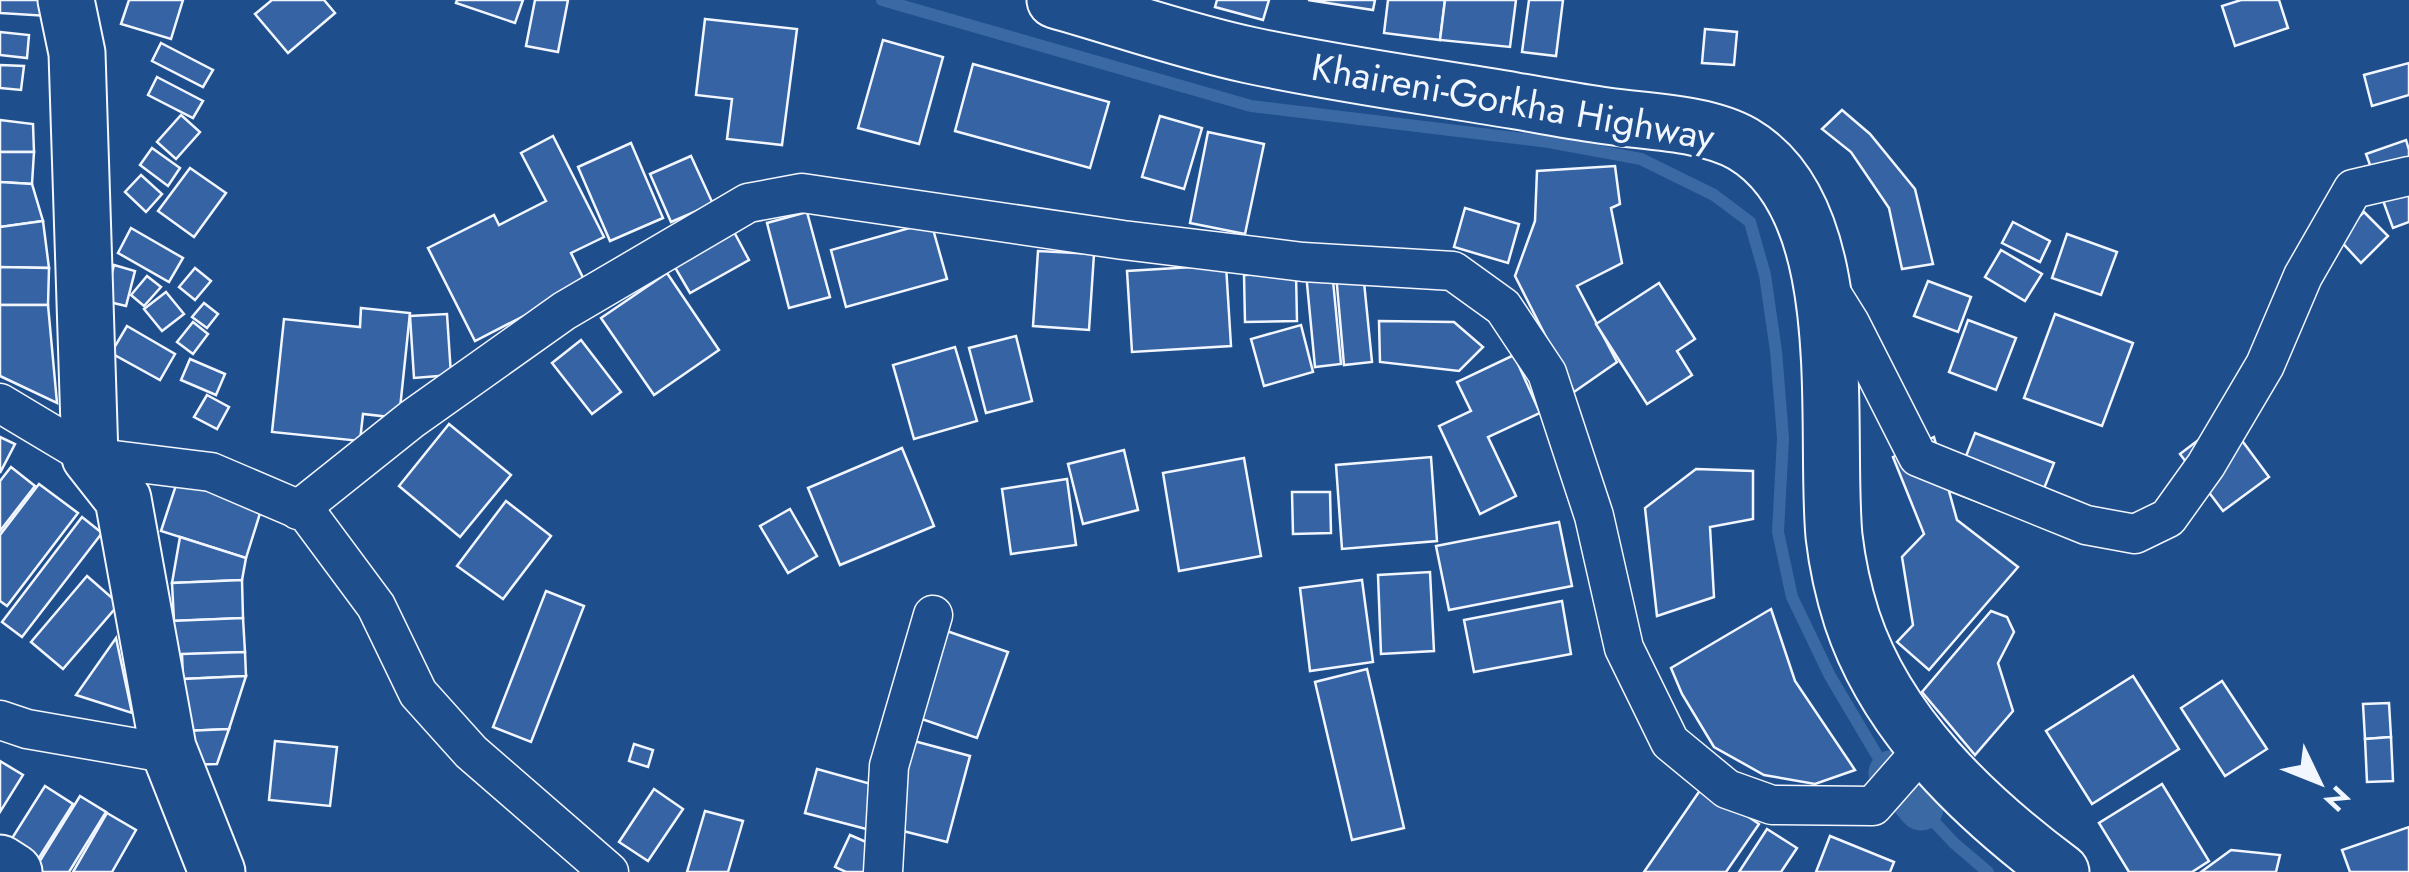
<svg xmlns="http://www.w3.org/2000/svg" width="2409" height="872" font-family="Jost,sans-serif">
	<rect width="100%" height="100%" fill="#1f4e8c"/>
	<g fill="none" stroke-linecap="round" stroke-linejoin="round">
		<!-- stream -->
		<g stroke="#3b69a3" stroke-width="12">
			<polyline points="882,0 1251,106 1549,142 1641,159 1714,195 1750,222 1765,275 1776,351 1783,438 1778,532 1792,597 1830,676 1881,762 1891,773"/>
			<polyline points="1921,808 1954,843 1988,872"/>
		</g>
		<!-- canal -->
		<polyline stroke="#3b69a3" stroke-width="45" points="1891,773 1921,808"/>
	</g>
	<!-- building -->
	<g fill="#3563a3" stroke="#f2f6ff" stroke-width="2.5">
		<polygon points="0,0 49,0 48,16 0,13"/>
		<polygon points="129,0 183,0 171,39 121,24"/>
		<polygon points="272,0 324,0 335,13 288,53 255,14"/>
		<polygon points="457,0 523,0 515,23 456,3"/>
		<polygon points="535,0 568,0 558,52 526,46"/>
		<polygon points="1217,0 1269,0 1263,20 1215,7"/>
		<polygon points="1308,0 1375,0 1373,10"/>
		<polygon points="1388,0 1445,0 1440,40 1384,33"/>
		<polygon points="1445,0 1516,0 1510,47 1440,40"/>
		<polygon points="1529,0 1563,0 1556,56 1522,52"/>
		<polygon points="2241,0 2279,0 2288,28 2235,46 2222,6"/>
		<polygon points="705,19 797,29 782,145 727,139 732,99 696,95"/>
		<polygon points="1705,29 1737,32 1734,65 1702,63"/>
		<polygon points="0,32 29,35 27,58 0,55"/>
		<polygon points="883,40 943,57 919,144 858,128"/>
		<polygon points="161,43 213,70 203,87 152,61"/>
		<polygon points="2409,63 2409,95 2372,106 2364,75"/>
		<polygon points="973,64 1109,102 1090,168 955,131"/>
		<polygon points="0,65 24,66 21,90 0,88"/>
		<polygon points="157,77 203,101 193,118 148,95"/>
		<polygon points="1842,110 1870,134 1915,189 1933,264 1902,269 1889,208 1851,152 1822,129"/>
		<polygon points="181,115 200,132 176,159 157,142"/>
		<polygon points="1160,116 1202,128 1184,189 1142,177"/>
		<polygon points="0,120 33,124 34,152 0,152"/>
		<polygon points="1208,132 1264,144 1245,234 1190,223"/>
		<polygon points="553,136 604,237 571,253 586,284 475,341 428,248 494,215 499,225 546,201 521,153"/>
		<polygon points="2406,140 2409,150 2409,222 2393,228 2366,154"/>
		<polygon points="631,143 663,218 610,241 578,167"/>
		<polygon points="152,148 180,168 168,186 140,165"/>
		<polygon points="0,152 34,152 32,184 0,182"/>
		<polygon points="691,156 713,204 671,222 650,174"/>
		<polygon points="1615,166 1620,204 1611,208 1622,263 1577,286 1617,362 1574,392 1515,276 1535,221 1537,171"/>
		<polygon points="190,168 226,193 194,237 158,211"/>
		<polygon points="141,175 162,194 146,212 125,192"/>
		<polygon points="0,182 32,184 43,221 0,227"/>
		<polygon points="1465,208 1519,224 1508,263 1454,247"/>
		<polygon points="807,212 830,297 789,308 767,223"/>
		<polygon points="2364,212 2388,236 2361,263 2337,237"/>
		<polygon points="43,221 49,268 0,267 0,227"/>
		<polygon points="931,222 947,279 846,307 831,250"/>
		<polygon points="2013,222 2050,241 2040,262 2002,243"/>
		<polygon points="131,228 183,258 169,282 118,253"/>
		<polygon points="733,230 749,260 690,293 673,264"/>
		<polygon points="2067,234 2117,252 2101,295 2052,278"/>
		<polygon points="2001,250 2042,274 2025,301 1985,277"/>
		<polygon points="1038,251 1094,254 1089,330 1033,326"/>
		<polygon points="114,265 135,271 126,306 105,301"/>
		<polygon points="1226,265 1231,346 1132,352 1127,271"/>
		<polygon points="0,267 49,268 48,305 0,305"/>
		<polygon points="195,268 211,281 195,300 179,287"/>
		<polygon points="1332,270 1341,364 1315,367 1306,273"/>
		<polygon points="1363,272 1372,362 1344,365 1336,274"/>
		<polygon points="667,273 719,350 654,395 601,318"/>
		<polygon points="1296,273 1297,321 1245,322 1244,275"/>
		<polygon points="147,276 161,287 144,306 131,295"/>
		<polygon points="1928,281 1971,297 1958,332 1914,316"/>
		<polygon points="1659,283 1695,339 1677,351 1692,375 1647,404 1596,324"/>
		<polygon points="166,292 184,314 162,331 144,309"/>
		<polygon points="204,303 218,314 207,328 192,317"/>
		<polygon points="0,305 48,305 57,403 0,376"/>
		<polygon points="361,308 410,313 399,418 363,414 360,441 272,432 284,319 360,327"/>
		<polygon points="447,314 451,375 414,378 410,316"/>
		<polygon points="2055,314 2133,343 2102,426 2024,398"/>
		<polygon points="1968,320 2016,338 1996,390 1949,372"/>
		<polygon points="1379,321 1454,322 1483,347 1459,371 1380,362"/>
		<polygon points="193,322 208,334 193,354 177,342"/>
		<polygon points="1301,325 1313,372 1264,386 1251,339"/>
		<polygon points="127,326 175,354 160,380 111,353"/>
		<polygon points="1016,336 1032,401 986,413 969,348"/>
		<polygon points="581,340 621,392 592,414 552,363"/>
		<polygon points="955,347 977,421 914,439 893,365"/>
		<polygon points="1514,355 1540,413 1488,437 1516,496 1480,514 1439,426 1471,411 1457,382"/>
		<polygon points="190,359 225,374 216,395 181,380"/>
		<polygon points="207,395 229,407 217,429 194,417"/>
		<polygon points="2226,419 2269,477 2223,511 2180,454"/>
		<polygon points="449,424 511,475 460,537 399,486"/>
		<polygon points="1975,433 2054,463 2031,522 1952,492"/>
		<polygon points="0,437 15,444 0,473"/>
		<polygon points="1934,437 1957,520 2018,567 1929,670 1897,642 1913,625 1902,557 1924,534 1893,457"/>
		<polygon points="902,448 934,526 840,565 808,488"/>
		<polygon points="1124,450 1138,510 1083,524 1068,464"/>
		<polygon points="1431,457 1437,541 1342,549 1336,465"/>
		<polygon points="1244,458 1261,556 1179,571 1163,473"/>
		<polygon points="11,467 35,486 0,531 0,481"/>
		<polygon points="1696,469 1753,471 1753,519 1710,527 1714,597 1657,616 1645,508"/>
		<polygon points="1067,479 1076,545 1011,554 1002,489"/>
		<polygon points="177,482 262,507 246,558 161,531"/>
		<polygon points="39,484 78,513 7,606 0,601 0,535"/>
		<polygon points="1292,492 1330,492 1331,533 1293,534"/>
		<polygon points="506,501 551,536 503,599 457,566"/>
		<polygon points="790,509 817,556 788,573 760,526"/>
		<polygon points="82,517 102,533 22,637 2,622"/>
		<polygon points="1559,522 1572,586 1449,610 1436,546"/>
		<polygon points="180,537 246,558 242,580 172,583"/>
		<polygon points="1430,572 1434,651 1381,654 1378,575"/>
		<polygon points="87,576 119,604 63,669 31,642"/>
		<polygon points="242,580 243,618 174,621 172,583"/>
		<polygon points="1362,580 1373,662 1310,671 1300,588"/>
		<polygon points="546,591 584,606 531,742 493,727"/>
		<polygon points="1562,601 1571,654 1474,672 1464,620"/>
		<polygon points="1771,609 1795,681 1855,770 1815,784 1764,775 1714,747 1682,694 1671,668"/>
		<polygon points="1991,611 2007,617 2014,632 1998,663 2013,711 1975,755 1922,692"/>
		<polygon points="243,618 245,652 171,655 170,621"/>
		<polygon points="938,628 1008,652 977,738 907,714"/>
		<polygon points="116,638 132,713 76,695"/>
		<polygon points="245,652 246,676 183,679 182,654"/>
		<polygon points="1367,669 1404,828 1352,840 1315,682"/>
		<polygon points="246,676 229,729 185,731 183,679"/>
		<polygon points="2133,676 2179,749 2092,804 2046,731"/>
		<polygon points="2222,681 2267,749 2225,776 2181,708"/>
		<polygon points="2389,703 2391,737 2365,739 2363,704"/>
		<polygon points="229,729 217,764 186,765 185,731"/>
		<polygon points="2391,737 2393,781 2367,782 2365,739"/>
		<polygon points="275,741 337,747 330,806 269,800"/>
		<polygon points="914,741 970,756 947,842 891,828"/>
		<polygon points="634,744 653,750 648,767 629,761"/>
		<polygon points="0,761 23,775 0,812"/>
		<polygon points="817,769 882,787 870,830 805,813"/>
		<polygon points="2162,784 2209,861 2192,872 2129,872 2099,823"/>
		<polygon points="45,786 73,804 37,861 9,843"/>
		<polygon points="1703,786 1759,824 1726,872 1644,872"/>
		<polygon points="654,789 683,809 648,861 619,842"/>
		<polygon points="80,796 106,812 69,872 33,872"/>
		<polygon points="705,811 743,821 728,872 687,872"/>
		<polygon points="107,813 136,830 112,872 73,872"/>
		<polygon points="2409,827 2409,872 2350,872 2342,850"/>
		<polygon points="1767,829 1797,848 1781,872 1739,872"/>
		<polygon points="850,835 880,848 869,872 846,872 835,867"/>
		<polygon points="1830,836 1894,862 1890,872 1816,872"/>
		<polygon points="2231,850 2280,855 2276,872 2201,872"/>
	</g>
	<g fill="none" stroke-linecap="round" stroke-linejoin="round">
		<!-- street casing -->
		<g stroke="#f2f6ff" stroke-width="41">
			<g id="street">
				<polyline points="1830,291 1850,323 1918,457 2086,525 2135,534 2168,518 2206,465 2265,365 2303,276 2353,189 2409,176"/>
				<polyline points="0,403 90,457 211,472 307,513 376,606 418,693 471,752 609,872"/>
				<polyline points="298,510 412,419 564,311 748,203 802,193 1123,240 1303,262 1453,271 1503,307 1547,373 1594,516 1624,648 1670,742 1727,789 1772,805 1873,806 1924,748"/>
				<polyline points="0,720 27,729 171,754"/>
				<polyline points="883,872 889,766 933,615"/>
			</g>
		</g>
		<!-- secondary casing -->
		<g stroke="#f2f6ff" stroke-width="59">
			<g id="secondary">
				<polyline points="66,0 77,53 90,457 123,499 168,748 217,872"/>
				<polyline points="0,863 14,872"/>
			</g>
		</g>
		<!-- primary casing -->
		<g stroke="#f2f6ff" stroke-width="59">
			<path id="primary" d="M1055,0C1119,18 1184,41 1249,55C1337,74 1427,86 1516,101C1546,106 1577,112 1607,116C1649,122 1707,123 1743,144C1855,210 1824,425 1834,536C1837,562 1844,594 1852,619C1887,725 1974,807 2061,872"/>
		</g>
		<!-- street -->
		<use href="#street" stroke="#1f4e8c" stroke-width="38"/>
		<!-- secondary -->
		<use href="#secondary" stroke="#1f4e8c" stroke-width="55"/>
		<!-- primary -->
		<use href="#primary" stroke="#1f4e8c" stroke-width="55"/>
	</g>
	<g text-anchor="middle" stroke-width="8" stroke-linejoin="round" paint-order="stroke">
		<!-- street labels -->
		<g font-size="38" fill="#f2f6ff" stroke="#1f4e8c">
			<text transform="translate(1513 102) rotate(10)" y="13">Khaireni-Gorkha Highway</text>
		</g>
	</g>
	<!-- north arrow -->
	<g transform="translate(2319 782) rotate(133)" stroke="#1f4e8c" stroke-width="8" paint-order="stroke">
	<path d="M0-8L18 38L0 25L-18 38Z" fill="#f2f6ff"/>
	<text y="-15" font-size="28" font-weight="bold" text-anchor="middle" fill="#f2f6ff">N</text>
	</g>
</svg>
